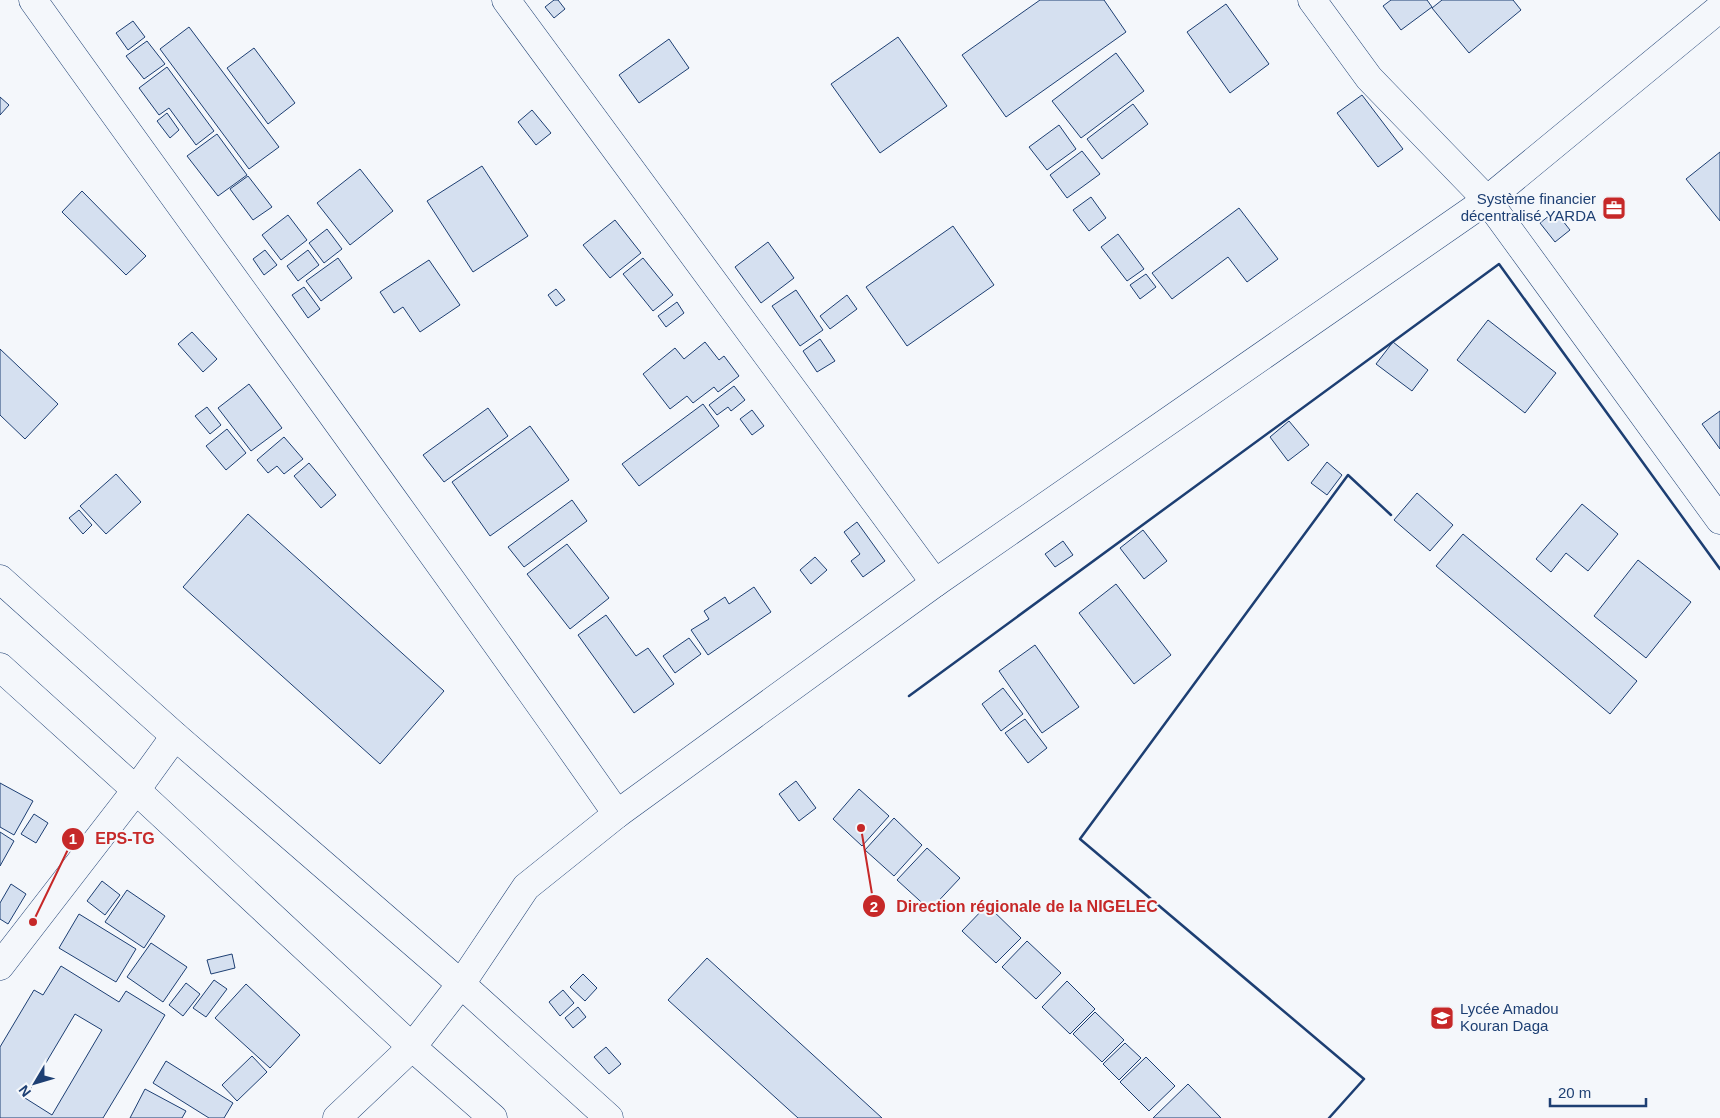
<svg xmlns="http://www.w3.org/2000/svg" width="1720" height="1118" font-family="Arial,sans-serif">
	<rect width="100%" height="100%" fill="#f4f7fb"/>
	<!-- building -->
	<g fill="#d5e0f0" stroke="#1d3f73" fill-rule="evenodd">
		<polygon points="554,0 558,0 565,9 554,18 545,7"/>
		<polygon points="1040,0 1104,0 1126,32 1006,117 962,55"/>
		<polygon points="1391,0 1427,0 1432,7 1401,30 1383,6"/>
		<polygon points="1442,0 1513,0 1521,10 1469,53 1432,8"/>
		<polygon points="1226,4 1269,64 1230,93 1187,32"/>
		<polygon points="133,21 145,37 128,50 116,33"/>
		<polygon points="189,27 279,147 249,169 160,49"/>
		<polygon points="898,37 947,106 880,153 831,84"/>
		<polygon points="669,39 689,68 639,103 619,75"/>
		<polygon points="147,41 165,64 144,79 126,56"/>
		<polygon points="254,48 295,103 268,124 227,68"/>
		<polygon points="1116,53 1144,91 1081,138 1052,101"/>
		<polygon points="167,67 214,131 196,145 169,108 159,115 139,88"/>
		<polygon points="1362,95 1403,149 1378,167 1337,113"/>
		<polygon points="0,97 9,105 0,115"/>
		<polygon points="1133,104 1148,124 1102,159 1087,139"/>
		<polygon points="532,110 551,133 536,145 518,122"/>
		<polygon points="167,113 179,130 170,138 157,121"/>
		<polygon points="1059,125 1076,149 1047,170 1029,147"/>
		<polygon points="217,134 247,175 218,196 187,156"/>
		<polygon points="1082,151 1100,174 1067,198 1050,175"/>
		<polygon points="1720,152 1720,221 1686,179"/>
		<polygon points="482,166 528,236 473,272 427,201"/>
		<polygon points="360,169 393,211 350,245 317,203"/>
		<polygon points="248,176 272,207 253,220 230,189"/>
		<polygon points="82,191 146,256 126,275 62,212"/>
		<polygon points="1091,197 1106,218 1089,231 1073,210"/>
		<polygon points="1239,208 1278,259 1247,282 1228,257 1172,299 1152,273"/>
		<polygon points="1555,211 1570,230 1555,242 1540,223"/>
		<polygon points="288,215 307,240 281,260 262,235"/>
		<polygon points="615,220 641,253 610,278 583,245"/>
		<polygon points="953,226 994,285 907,346 866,287"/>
		<polygon points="327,229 342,249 324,263 309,243"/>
		<polygon points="1118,234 1144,269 1127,281 1101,247"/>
		<polygon points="768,242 794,278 761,303 735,267"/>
		<polygon points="265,250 277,265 264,275 253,259"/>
		<polygon points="308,250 319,265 298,281 287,266"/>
		<polygon points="338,258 352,278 321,301 306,281"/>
		<polygon points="643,258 673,295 653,311 623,274"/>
		<polygon points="429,260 460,305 420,332 403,307 394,313 380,292"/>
		<polygon points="1146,274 1156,287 1140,299 1130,285"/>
		<polygon points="304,287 320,309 308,318 292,295"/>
		<polygon points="556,289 565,300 556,306 548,295"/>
		<polygon points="796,290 823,330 800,346 772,306"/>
		<polygon points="847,295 857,309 830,329 820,316"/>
		<polygon points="677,302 684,313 666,327 658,316"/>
		<polygon points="1488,320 1556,373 1525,413 1457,360"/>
		<polygon points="192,332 217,359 203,372 178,344"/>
		<polygon points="820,339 835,361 817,372 803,351"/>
		<polygon points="705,342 719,360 724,356 739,376 718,392 714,387 693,403 687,396 670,409 643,374 675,348 684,359"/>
		<polygon points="1393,342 1428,370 1412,391 1376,364"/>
		<polygon points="0,349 58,404 25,439 0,415"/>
		<polygon points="249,384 282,428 251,451 218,408"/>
		<polygon points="734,386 745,400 731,411 728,407 717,415 709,405"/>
		<polygon points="703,404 719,426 639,486 622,464"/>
		<polygon points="207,407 221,425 210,434 195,416"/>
		<polygon points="488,408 508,436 444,482 423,455"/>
		<polygon points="752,410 764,426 752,435 740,419"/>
		<polygon points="1720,411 1720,449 1702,424"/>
		<polygon points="1289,421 1309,445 1288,461 1270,437"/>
		<polygon points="530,426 569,480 490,536 452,482"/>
		<polygon points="227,429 246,453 226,470 206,446"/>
		<polygon points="284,437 303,459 284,474 277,466 268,473 257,460"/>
		<polygon points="1327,462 1342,475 1327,495 1311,483"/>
		<polygon points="309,463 336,495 321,508 294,476"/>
		<polygon points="116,474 141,502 106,534 80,506"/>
		<polygon points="1417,493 1453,525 1430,551 1394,520"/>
		<polygon points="572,500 587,521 524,567 508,547"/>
		<polygon points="1582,504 1618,534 1588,571 1566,553 1551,572 1536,559"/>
		<polygon points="79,510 92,525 83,534 69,518"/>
		<polygon points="248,514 444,691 380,764 183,587"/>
		<polygon points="857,522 885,561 863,577 851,561 860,554 844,532"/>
		<polygon points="1143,530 1167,561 1144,579 1120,548"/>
		<polygon points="1463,534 1637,681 1610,714 1436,566"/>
		<polygon points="1063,541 1073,555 1055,567 1045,554"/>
		<polygon points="567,544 609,598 570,629 527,574"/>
		<polygon points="815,557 827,570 811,584 800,570"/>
		<polygon points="1638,560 1691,602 1646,658 1594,616"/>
		<polygon points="1116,584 1171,655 1134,684 1079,613"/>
		<polygon points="754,587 771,612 708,655 691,630 709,619 704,611 725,597 729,604"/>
		<polygon points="606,615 636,656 648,648 674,684 634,713 578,635"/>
		<polygon points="689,638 701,654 675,673 663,656"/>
		<polygon points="1035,645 1079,707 1042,733 999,671"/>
		<polygon points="1003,688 1023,714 1001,731 982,704"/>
		<polygon points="1025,719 1047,748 1028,763 1005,733"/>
		<polygon points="796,781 816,808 799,821 779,794"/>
		<polygon points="0,783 33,801 14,835 0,827"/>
		<polygon points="859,789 889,816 862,846 833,819"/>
		<polygon points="34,814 48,823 36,843 21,834"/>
		<polygon points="894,818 922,845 894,876 865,850"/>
		<polygon points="0,832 14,841 0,866"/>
		<polygon points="927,848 960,878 930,910 897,880"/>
		<polygon points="102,881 120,895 105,915 87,901"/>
		<polygon points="11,884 26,894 8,924 0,919 0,903"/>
		<polygon points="127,890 165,916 144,948 105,922"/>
		<polygon points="987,905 1021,938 996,963 962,931"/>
		<polygon points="79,914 136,949 116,982 59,948"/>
		<polygon points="1027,941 1061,973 1036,999 1002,967"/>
		<polygon points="151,943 187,967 163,1002 127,977"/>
		<polygon points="232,954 235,968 211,974 207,960"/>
		<polygon points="707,958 882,1118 798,1118 668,1000"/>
		<path d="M61,966L119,1002L126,991L165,1015L103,1118H0V1047L34,990L43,995ZM75,1014L102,1030L52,1115L25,1098Z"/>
		<polygon points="583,974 597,988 585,1001 570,987"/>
		<polygon points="214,980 227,989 206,1017 193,1008"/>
		<polygon points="1067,981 1095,1009 1070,1034 1042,1007"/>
		<polygon points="186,983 200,994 183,1016 169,1005"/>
		<polygon points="246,984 300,1035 270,1068 215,1018"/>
		<polygon points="563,990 574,1003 560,1016 549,1002"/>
		<polygon points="578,1007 586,1017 573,1028 565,1018"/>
		<polygon points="1095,1012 1124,1040 1102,1062 1073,1034"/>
		<polygon points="1125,1043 1141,1058 1119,1080 1103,1064"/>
		<polygon points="606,1047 621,1064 609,1074 594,1057"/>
		<polygon points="252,1056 267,1072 237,1101 222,1085"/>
		<polygon points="1146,1057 1175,1086 1149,1111 1120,1082"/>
		<polygon points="166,1061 233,1103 224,1118 209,1118 153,1083"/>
		<polygon points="1188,1084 1221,1118 1153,1118"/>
		<polygon points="145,1089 186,1111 182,1118 130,1118"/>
	</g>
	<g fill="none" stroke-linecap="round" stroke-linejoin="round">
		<!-- street casing -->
		<g stroke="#1d3f73" stroke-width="29">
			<g id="street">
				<path d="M33,0C227,272 426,540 617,814"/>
				<polyline points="506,0 935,583"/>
				<polyline points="1312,0 1369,78 1487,200 1720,520"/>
				<polyline points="0,966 136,790 175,736"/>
			</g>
		</g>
		<!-- secondary casing -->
		<g stroke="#1d3f73" stroke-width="29">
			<g id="secondary">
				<polyline points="0,579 175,736 461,984 609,1118"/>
				<polyline points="0,667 136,790 412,1047 493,1118"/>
				<polyline points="337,1118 412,1047 461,984 526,887 617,814 935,583 1487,200 1720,8"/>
			</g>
		</g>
		<!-- street -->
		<use href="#street" stroke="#f4f7fb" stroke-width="28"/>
		<!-- secondary -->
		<use href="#secondary" stroke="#f4f7fb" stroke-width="28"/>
		<!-- wall -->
		<g stroke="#1d3f73" stroke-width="2.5">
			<polyline points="909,696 1499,264 1720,569"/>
			<polyline points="1329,1118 1364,1079 1080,839 1348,475 1391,515"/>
		</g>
	</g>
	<!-- icons -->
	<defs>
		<g id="office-square" transform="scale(1.25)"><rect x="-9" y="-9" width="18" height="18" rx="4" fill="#c62828" stroke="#f4f7fb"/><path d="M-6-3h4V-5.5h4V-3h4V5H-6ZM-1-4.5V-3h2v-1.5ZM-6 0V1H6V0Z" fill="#fff"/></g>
		<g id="university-square" transform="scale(1.25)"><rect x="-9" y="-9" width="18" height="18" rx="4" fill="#c62828" stroke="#f4f7fb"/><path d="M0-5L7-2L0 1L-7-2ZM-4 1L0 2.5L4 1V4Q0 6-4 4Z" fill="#fff"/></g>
	</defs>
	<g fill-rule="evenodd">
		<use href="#office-square" x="1614" y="208"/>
		<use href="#university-square" x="1442" y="1018"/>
	</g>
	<g text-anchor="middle" stroke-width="4" stroke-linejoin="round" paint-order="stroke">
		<!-- poi labels -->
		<g font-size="15" fill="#1d3f73" stroke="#f4f7fb" text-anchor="end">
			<text x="1596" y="204">Système financier<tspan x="1596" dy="17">décentralisé YARDA</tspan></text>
			<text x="1460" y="1014" text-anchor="start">Lycée Amadou<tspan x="1460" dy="17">Kouran Daga</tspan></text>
		</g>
	</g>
	<!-- callouts -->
	<path fill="none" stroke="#c62828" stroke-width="2" d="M33 922L73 839M861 828L874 906"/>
	<g fill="#c62828" stroke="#f4f7fb" stroke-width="2">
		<circle cx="33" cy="922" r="5"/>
		<circle cx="861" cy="828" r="5"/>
		<circle cx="73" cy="839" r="12"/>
		<circle cx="874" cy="906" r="12"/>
	</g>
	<g font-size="15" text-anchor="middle" font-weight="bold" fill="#fff">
		<text x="73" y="844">1</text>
		<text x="874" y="912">2</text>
	</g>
	<g font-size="16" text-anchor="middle" font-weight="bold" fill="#c62828" stroke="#f4f7fb" stroke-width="4" stroke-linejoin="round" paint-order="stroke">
		<text x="125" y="844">EPS-TG</text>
		<text x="1027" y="912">Direction régionale de la NIGELEC</text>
	</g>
	<!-- north arrow -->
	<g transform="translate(35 1083) rotate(232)" stroke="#f4f7fb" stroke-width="4" paint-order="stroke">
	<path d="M0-4L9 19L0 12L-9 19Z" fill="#1d3f73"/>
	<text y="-8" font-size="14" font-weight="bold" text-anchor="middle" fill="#1d3f73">N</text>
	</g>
	<!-- scale -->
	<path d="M1550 1098v8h96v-8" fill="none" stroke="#1d3f73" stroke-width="2.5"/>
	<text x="1558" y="1098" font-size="15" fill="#1d3f73" stroke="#f4f7fb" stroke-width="4" paint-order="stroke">20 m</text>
</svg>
